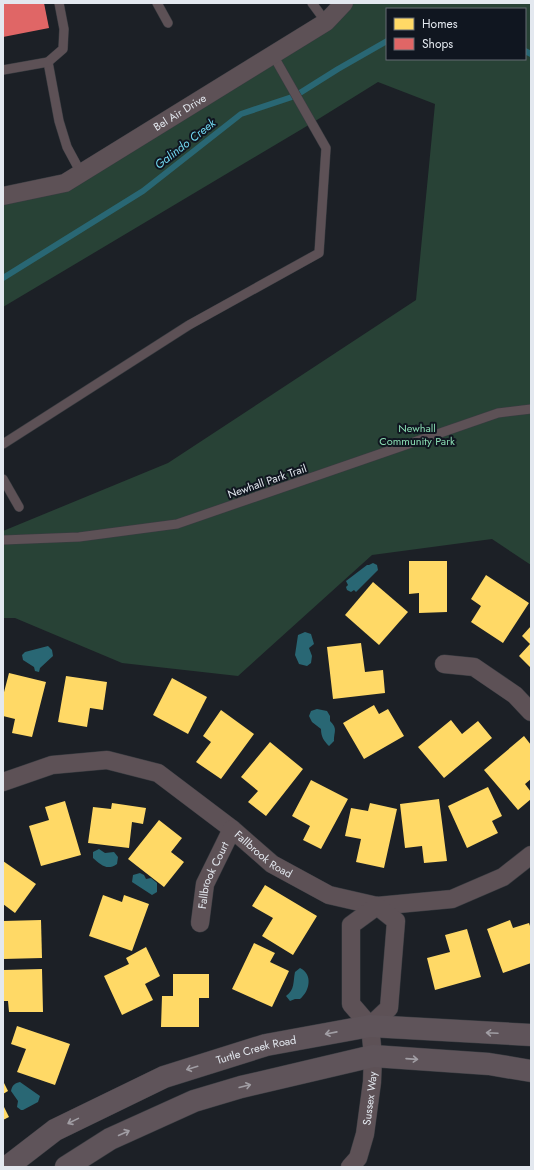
<svg xmlns="http://www.w3.org/2000/svg" width="534" height="1170" font-family="Jost,sans-serif">
	<rect width="100%" height="100%" fill="#1c2026"/>
	<!-- green -->
	<path fill="#284236" fill-rule="evenodd" d="M344,3H531V565L492,539L372,555L238,676L122,663L15,618H3V531L168,463L416,300L435,104L378,82L312,123L3,307V196L66,183ZM387,9H525V59H387Z"/>
	<!-- water -->
	<g fill="#296774">
		<polygon points="373,563 377,565 378,570 356,592 354,590 351,592 347,590 346,587 348,585 346,581 367,565 369,565"/>
		<polygon points="305,632 311,634 314,644 309,648 312,656 311,663 307,666 299,664 295,655 298,635"/>
		<polygon points="48,646 52,650 53,656 40,668 39,672 35,671 34,667 23,660 22,655 25,652"/>
		<path d="M317,709L327,711L330,716V721C338,729 334,731 334,741L329,746C324,741 321,737 321,729L312,722L309,716L311,711Z"/>
		<path d="M99,849L105,853L114,852L118,857L117,864C107,871 101,865 93,858V852Z"/>
		<polygon points="140,873 144,875 146,879 151,878 157,883 157,892 152,895 132,882 133,875"/>
		<path d="M300,968C313,974 310,991 300,999H295L290,1001L286,996C295,990 293,981 295,972Z"/>
		<path d="M20,1082L40,1096L38,1102L23,1110H21L17,1107L18,1101L11,1091C12,1085 15,1083 20,1082Z"/>
	</g>
	<!-- homes -->
	<g fill="#ffd966">
		<polygon points="409,561 447,561 447,612 419,613 419,593 409,594"/>
		<polygon points="486,575 529,603 503,643 471,622 481,606 471,599"/>
		<polygon points="373,582 408,612 379,645 345,615"/>
		<polygon points="531,626 531,668 519,656 530,644 522,636"/>
		<polygon points="361,643 365,672 383,670 385,693 333,699 327,647"/>
		<polygon points="9,673 46,682 32,737 12,733 15,719 3,716 3,696"/>
		<polygon points="66,676 107,682 103,710 90,708 87,727 58,722"/>
		<polygon points="172,678 207,697 188,734 153,715"/>
		<polygon points="374,705 379,714 388,709 404,736 364,759 343,723"/>
		<polygon points="221,710 254,734 221,779 196,762 211,742 203,736"/>
		<polygon points="451,720 462,734 478,721 492,738 444,778 418,747"/>
		<polygon points="524,736 531,745 531,779 525,784 531,792 531,799 518,810 484,770"/>
		<polygon points="270,742 303,769 266,816 248,802 258,791 241,777"/>
		<polygon points="311,780 348,799 321,849 303,840 310,826 292,816"/>
		<polygon points="488,787 502,816 492,821 498,833 467,848 448,806"/>
		<polygon points="439,799 447,861 424,863 422,846 405,848 400,804"/>
		<polygon points="65,801 81,855 41,866 29,826 49,820 45,807"/>
		<polygon points="112,803 146,808 143,824 132,822 129,848 88,843 93,807 111,809"/>
		<polygon points="370,803 397,809 384,868 356,862 361,839 345,836 351,808 368,811"/>
		<polygon points="159,820 182,838 171,852 184,862 164,887 128,859"/>
		<polygon points="3,861 36,884 15,913 3,904"/>
		<polygon points="265,885 317,916 293,955 262,936 273,918 252,906"/>
		<polygon points="103,895 122,902 124,895 149,904 132,951 89,936"/>
		<polygon points="41,920 42,958 3,959 3,921"/>
		<polygon points="510,920 513,928 529,923 531,929 531,963 503,973 487,929"/>
		<polygon points="467,929 481,977 435,990 427,958 450,952 445,935"/>
		<polygon points="254,943 275,953 270,962 289,971 272,1007 232,989"/>
		<polygon points="146,947 160,976 145,984 153,1000 122,1015 104,976 129,964 126,958"/>
		<polygon points="42,969 43,1012 9,1012 8,1001 3,1001 3,970"/>
		<polygon points="173,974 209,974 209,998 199,998 199,1027 161,1027 162,996 173,996"/>
		<polygon points="17,1026 70,1044 55,1085 17,1072 26,1049 11,1044"/>
		<polygon points="3,1081 8,1091 3,1094"/>
		<polygon points="3,1105 9,1117 3,1120"/>
	</g>
	<!-- shops -->
	<polygon fill="#e06666" points="3,3 44,3 49,28 3,37"/>
	<g fill="none" stroke-linecap="round" stroke-linejoin="round">
		<!-- stream -->
		<g stroke="#296774" stroke-width="6">
			<polyline points="525,51 531,54"/>
			<polyline points="3,278 143,191 241,114 295,96 338,69 387,41"/>
		</g>
		<!-- lane casing -->
		<g stroke="#393c41" stroke-width="10">
			<g id="lane">
				<polyline points="157,3 168,23"/>
				<polyline points="312,3 326,22"/>
				<polyline points="48,62 59,121 67,147 81,173"/>
				<polyline points="3,70 48,62 63,49 64,29 59,3"/>
				<polyline points="3,444 189,325 319,253 326,148 273,55"/>
				<polyline points="3,479 19,507"/>
				<polyline points="3,540 79,537 177,524 498,413 531,409"/>
			</g>
		</g>
		<!-- street casing -->
		<g stroke="#393c41" stroke-width="19">
			<g id="street">
				<path id="s1" d="M3,196L65,183L326,22L344,3"/>
				<polyline points="444,664 474,667 515,695 531,712"/>
				<path id="s2" d="M3,782L52,765L107,760L158,773L232,829L272,864L329,895L377,906L452,899L503,877L531,855"/>
				<polygon points="377,906 396,921 389,1008 370,1026 351,1004 351,925"/>
				<path id="s3" d="M200,923L205,884L232,829"/>
				<path id="s4" d="M350,1167L358,1158L365,1134L372,1082L373,1056L370,1026"/>
			</g>
		</g>
		<!-- secondary casing -->
		<g stroke="#393c41" stroke-width="23">
			<g id="secondary">
				<path id="s5" d="M7,1167L55,1130L164,1077L266,1045L370,1026L531,1035"/>
				<polyline points="66,1167 110,1139 194,1101 241,1087 373,1056 489,1064 531,1071"/>
			</g>
		</g>
		<!-- lane -->
		<use href="#lane" stroke="#5d5156" stroke-width="9"/>
		<!-- street -->
		<use href="#street" stroke="#5d5156" stroke-width="18"/>
		<!-- secondary -->
		<use href="#secondary" stroke="#5f545a" stroke-width="22"/>
	</g>
	<!-- one-way arrows -->
	<defs><path id="oneway-shaft" d="M-6 0H5M1.5-3L5.5 0L1.5 3" fill="none" stroke-width="1.6" stroke-linecap="round" stroke-linejoin="round"/></defs>
	<g stroke="#a19ea4">
		<use href="#oneway-shaft" transform="translate(331 1033) rotate(169)"/>
		<use href="#oneway-shaft" transform="translate(492 1033) rotate(-177)"/>
		<use href="#oneway-shaft" transform="translate(412 1059) rotate(4)"/>
		<use href="#oneway-shaft" transform="translate(192 1068) rotate(163)"/>
		<use href="#oneway-shaft" transform="translate(245 1086) rotate(-14)"/>
		<use href="#oneway-shaft" transform="translate(73 1121) rotate(154)"/>
		<use href="#oneway-shaft" transform="translate(124 1133) rotate(-24)"/>
	</g>
	<g text-anchor="middle" stroke-width="4" stroke-linejoin="round" paint-order="stroke">
		<!-- street labels -->
		<g font-size="11" fill="#e3e8ef" stroke="#101620">
			<text dy="4" stroke="none"><textPath href="#s1" startOffset="198">Bel Air Drive</textPath></text>
			<text transform="translate(267 481) rotate(-19)" y="4">Newhall Park Trail</text>
			<text dy="4" stroke="none"><textPath href="#s2" startOffset="293">Fallbrook Road</textPath></text>
			<text dy="4" stroke="none"><textPath href="#s3" startOffset="50">Fallbrook Court</textPath></text>
			<text dy="4" stroke="none"><textPath href="#s5" startOffset="278">Turtle Creek Road</textPath></text>
			<text dy="4" stroke="none"><textPath href="#s4" startOffset="73">Sussex Way</textPath></text>
		</g>
		<!-- park labels -->
		<g font-size="11" fill="#8addb3" stroke="#101620">
			<text x="417" y="432">Newhall<tspan x="417" dy="13">Community Park</tspan></text>
		</g>
		<!-- water labels -->
		<g font-size="12" font-style="italic" fill="#71d7ef" stroke="#101620">
			<text transform="translate(185 144) rotate(-38)" y="4">Galindo Creek</text>
		</g>
	</g>
	<!-- border -->
	<rect width="534" height="1170" fill="none" stroke="#e3e8ef" stroke-width="8"/>
	<!-- legend -->
	<rect x="386" y="8" width="140" height="52" fill="#101620" stroke="#646a73"/>
	<rect x="394" y="18" width="20" height="12" fill="#ffd966" stroke="#646a73"/>
	<text x="422" y="28" font-size="12" fill="#e3e8ef">Homes</text>
	<rect x="394" y="38" width="20" height="12" fill="#e06666" stroke="#646a73"/>
	<text x="422" y="48" font-size="12" fill="#e3e8ef">Shops</text>
</svg>
